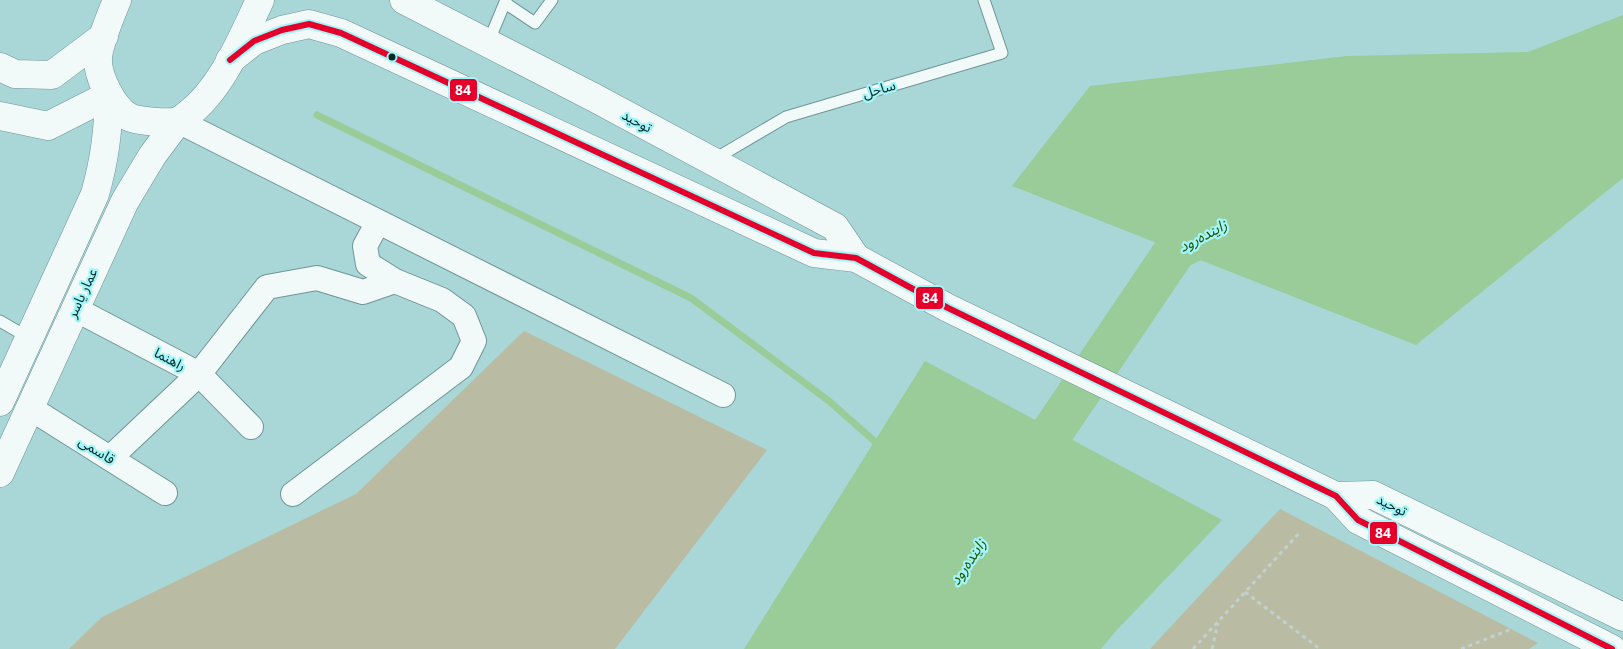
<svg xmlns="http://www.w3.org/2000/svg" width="1623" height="649" font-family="'Open Sans','Noto Sans Arabic',sans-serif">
	<rect width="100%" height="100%" fill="#a9d6d7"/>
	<!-- park -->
	<g fill="#b9bca2">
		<polygon points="524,331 767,450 615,649 69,649 102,617 356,494"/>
		<polygon points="1280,509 1538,643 1529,649 1150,649"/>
	</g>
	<!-- water -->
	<g fill="#99cc98">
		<polygon points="1623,15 1623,178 1416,345 1012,186 1090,86 1347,56 1528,52"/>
		<polygon points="925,361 1222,520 1115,632 1101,649 744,649"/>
	</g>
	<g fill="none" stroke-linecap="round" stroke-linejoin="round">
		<!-- stream -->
		<polyline stroke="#99cc98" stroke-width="7" points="317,115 691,298 829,401 881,447"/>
		<!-- river -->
		<polyline stroke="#99cc98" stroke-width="42" points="1022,477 1176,249 1226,224"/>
		<!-- lane casing -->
		<g stroke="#709596" stroke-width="13">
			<g id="lane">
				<polyline points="505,3 535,23 552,0"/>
				<polyline points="488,43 506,0"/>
				<polyline points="713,160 786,117 1002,53 984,0"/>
				<polyline points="0,321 29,338"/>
			</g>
		</g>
		<!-- street casing -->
		<g stroke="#709596" stroke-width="26">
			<g id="street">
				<polyline points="178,121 723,395"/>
				<polyline points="75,309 199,374 251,427"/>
				<polyline points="30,408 165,493"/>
				<polyline points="110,458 199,374 267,287 317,278 363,292 395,281"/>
				<polyline points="293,494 461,367 474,341 464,316 442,300 395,281 368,264 365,246 378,222"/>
			</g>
		</g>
		<!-- secondary casing -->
		<g stroke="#709596" stroke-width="29">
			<g id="secondary">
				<path d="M117,0C111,15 99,43 98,58C97,76 113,108 129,117C137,121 169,124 178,121C181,120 184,117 187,115C222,89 242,38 260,0"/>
				<polyline points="404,0 593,97 835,227 856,258"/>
				<polyline points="230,60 254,41 282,30 309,24 341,33 814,253 856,258 948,308 1336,496 1358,520 1612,649"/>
				<polyline points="0,67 15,74 52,75 104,36"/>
				<polyline points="0,116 48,126 109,95"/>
				<path d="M0,402L95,194C105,158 108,132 109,95"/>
				<polyline points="0,473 125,201 152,156 178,121"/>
				<polyline points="1336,496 1373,495 1623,617"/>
			</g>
		</g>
		<!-- path -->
		<g stroke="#c1d0d0" stroke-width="3" stroke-dasharray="4 4" stroke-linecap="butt">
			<polyline points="1245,592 1320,649"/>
			<polyline points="1193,649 1301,531"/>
			<polyline points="1212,649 1218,623"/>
			<polyline points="1461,649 1514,628"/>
		</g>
		<!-- lane -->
		<use href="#lane" stroke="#f2f9f9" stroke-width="11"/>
		<!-- street -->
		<use href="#street" stroke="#f2f9f9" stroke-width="24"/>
		<!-- secondary -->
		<use href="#secondary" stroke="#f2f9f9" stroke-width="28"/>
		<!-- bus-1 casing -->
		<g stroke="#a3f5f7" stroke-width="10">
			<polyline id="bus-1" points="230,60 254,41 282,30 309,24 341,33 814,253 856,258 948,308 1336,496 1358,520 1612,649"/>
		</g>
		<!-- bus-1 -->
		<use href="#bus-1" stroke="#e4002b" stroke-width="6"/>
	</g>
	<!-- markers -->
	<circle fill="#032828" stroke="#a3f5f7" stroke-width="2" cx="392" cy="57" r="4.5"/>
	<g text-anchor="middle" stroke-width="4.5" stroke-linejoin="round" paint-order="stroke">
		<!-- street labels -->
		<g font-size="14" fill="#032828" stroke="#a3f5f7">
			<text transform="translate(879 89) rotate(-16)" y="5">ساحل</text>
			<text transform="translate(637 121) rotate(28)" y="5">توحید</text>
			<text transform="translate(82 293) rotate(-65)" y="5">عمار یاسر</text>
			<text transform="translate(170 359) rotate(28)" y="5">راهنما</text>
			<text transform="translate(97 450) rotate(32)" y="5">قاسمی</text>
			<text transform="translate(1392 505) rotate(26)" y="5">توحید</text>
		</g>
		<!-- water labels -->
		<g font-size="15" font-style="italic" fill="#225404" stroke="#a3f5f7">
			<text transform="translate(1203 236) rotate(-28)" y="5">زاینده‌رود</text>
			<text transform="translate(968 562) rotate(-56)" y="5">زاینده‌رود</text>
		</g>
	</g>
	<g stroke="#a3f5f7" stroke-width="2">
		<rect x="449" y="78" width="29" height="24" rx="5" fill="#e4002b"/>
		<rect x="915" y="286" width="29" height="24" rx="5" fill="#e4002b"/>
		<rect x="1369" y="521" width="29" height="24" rx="5" fill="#e4002b"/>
	</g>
	<g font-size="14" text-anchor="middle" font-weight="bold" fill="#fff">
		<text x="463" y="95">84</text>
		<text x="930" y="303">84</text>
		<text x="1383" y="538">84</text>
	</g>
</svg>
